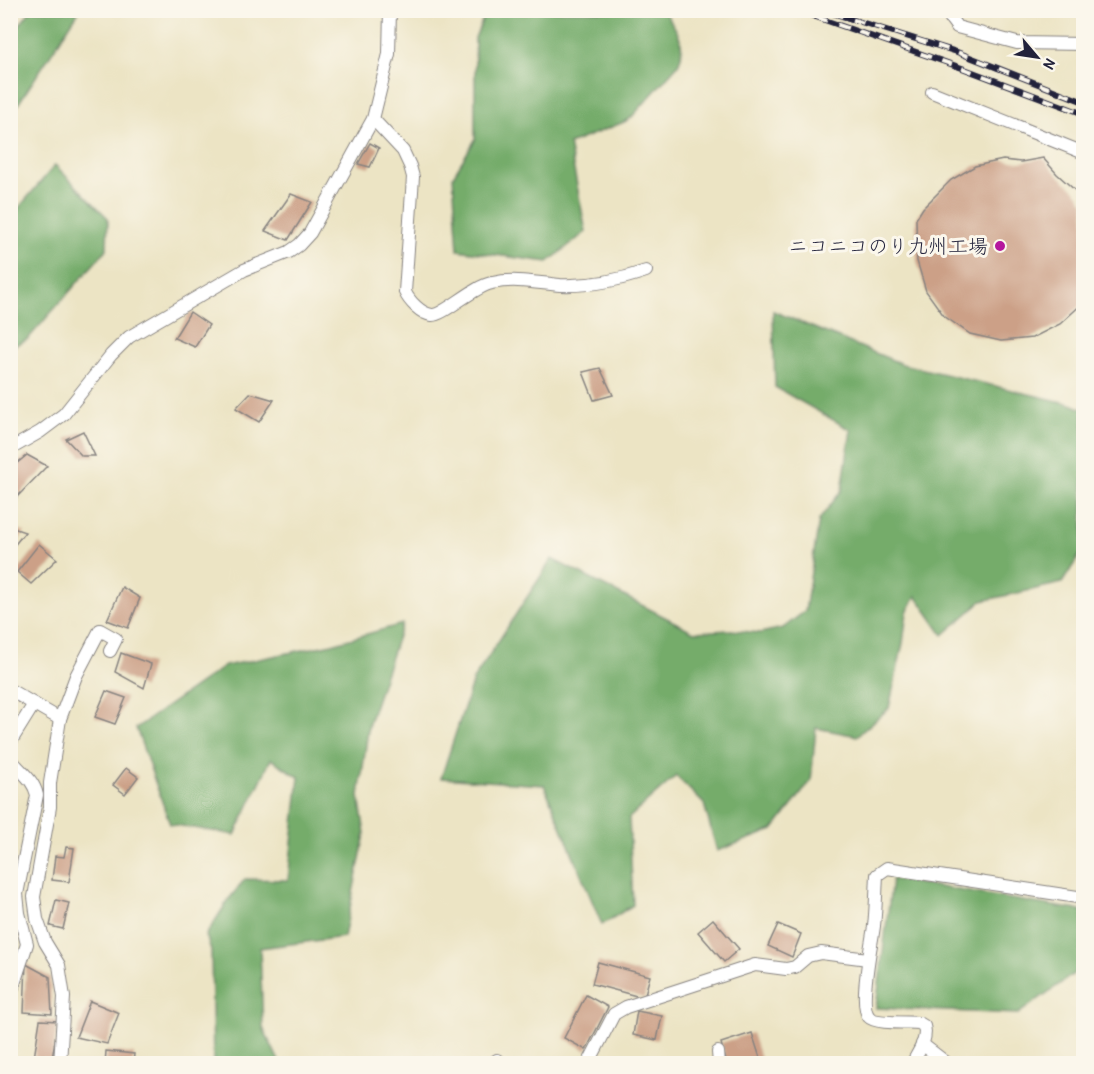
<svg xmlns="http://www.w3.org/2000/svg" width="1094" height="1074" font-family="'Patrick Hand','Klee One',sans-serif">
	<rect width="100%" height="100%" fill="#fbf7ec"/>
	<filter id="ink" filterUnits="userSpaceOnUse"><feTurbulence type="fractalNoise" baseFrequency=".0167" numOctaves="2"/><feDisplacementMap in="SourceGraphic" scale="12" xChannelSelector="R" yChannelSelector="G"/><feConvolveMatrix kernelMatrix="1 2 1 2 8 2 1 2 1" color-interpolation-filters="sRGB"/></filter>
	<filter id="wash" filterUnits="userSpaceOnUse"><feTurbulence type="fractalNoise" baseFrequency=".008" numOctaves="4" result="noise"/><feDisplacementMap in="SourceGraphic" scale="24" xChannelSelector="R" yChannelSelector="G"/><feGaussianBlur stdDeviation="1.35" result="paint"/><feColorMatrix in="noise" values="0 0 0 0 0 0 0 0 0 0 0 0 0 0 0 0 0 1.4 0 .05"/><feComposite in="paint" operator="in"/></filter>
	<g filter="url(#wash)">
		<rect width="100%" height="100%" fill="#ece4c4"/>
		<!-- forest -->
		<g fill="#74ac6b" stroke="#4b6753" stroke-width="1.5">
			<polygon points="31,10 79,11 11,115 11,36"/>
			<path d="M486,11H664C676,28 688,44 678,65L631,118L624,122L569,144L586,232L548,262L458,250L453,176L475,140V38Z"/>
			<polygon points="55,165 108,218 107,249 28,339 11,347 11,221 16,211"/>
			<polygon points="773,311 902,364 1071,404 1083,409 1083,550 1062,583 982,601 943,635 916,596 907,612 903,643 889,708 857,736 816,728 811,781 773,830 717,851 704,804 676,776 629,818 633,905 602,925 544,785 441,778 473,680 552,559 694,632 731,630 760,633 783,628 805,611 819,520 842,490 851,430 775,387"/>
			<polygon points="402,624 369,723 359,796 365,834 344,937 260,948 263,1028 280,1063 213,1063 211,950 206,935 229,899 245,879 288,880 299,777 271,759 235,835 170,824 136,728 225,666 332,644"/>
			<polygon points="892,879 1083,911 1083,967 1018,1014 876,1008"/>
		</g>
		<g id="blocks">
			<!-- building -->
			<g fill="#cca087">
				<polygon points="370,143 379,148 370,167 358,164"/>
				<polygon points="1043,158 1057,174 1078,193 1084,203 1084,302 1060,324 1032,338 1001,341 970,334 944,316 926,291 917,261 916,219 923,208 951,180 975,166 1003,160 1021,162"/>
				<polygon points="291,194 312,202 288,240 265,231"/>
				<polygon points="190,312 209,325 195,347 174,338"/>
				<polygon points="600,368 613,395 594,400 583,372"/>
				<polygon points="250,393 274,400 259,422 236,408"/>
				<polygon points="83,431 95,456 82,456 66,439"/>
				<polygon points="27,455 47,466 17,497 10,490 10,469"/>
				<polygon points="10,527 25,532 12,548 10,547"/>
				<polygon points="39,544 57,559 31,584 17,572"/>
				<polygon points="122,587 140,598 128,628 107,620"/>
				<polygon points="121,653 151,664 144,688 115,672"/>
				<polygon points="106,691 126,698 115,724 95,717"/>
				<polygon points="126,768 138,777 125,794 113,785"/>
				<polygon points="66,847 74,848 69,882 52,880 55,856 64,857"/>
				<polygon points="56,900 69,903 63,929 50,926"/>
				<polygon points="713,919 739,949 724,962 698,932"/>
				<polygon points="778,924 801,934 792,957 768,946"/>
				<polygon points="598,962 650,976 644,998 592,984"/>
				<polygon points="26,964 50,977 52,1014 24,1012"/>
				<polygon points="586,995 608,1007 586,1050 564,1038"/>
				<polygon points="90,1001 119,1013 107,1044 76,1037"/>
				<polygon points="637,1011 662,1016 657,1040 633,1035"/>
				<polygon points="40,1020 58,1021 52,1059 34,1058"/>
				<polygon points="752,1033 762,1064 727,1064 721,1043"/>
				<polygon points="106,1051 134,1054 133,1064 105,1064"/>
			</g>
		</g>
	</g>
	<g filter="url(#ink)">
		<use href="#blocks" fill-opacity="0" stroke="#878380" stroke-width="1.5"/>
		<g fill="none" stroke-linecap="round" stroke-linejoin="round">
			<!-- street casing -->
			<g stroke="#878380" stroke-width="14">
				<g id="street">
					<polyline points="953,10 951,19 957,27 1017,43 1084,44"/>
					<polyline points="932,92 1084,153"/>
					<path d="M373,119L403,151L410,166L413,177L405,292C409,301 421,314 432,315C443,316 474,286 492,283C515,278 537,283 560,285C588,286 620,280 646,271"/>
					<polyline points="10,449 40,432 64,414 111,355 129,337 244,270 289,252 299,245 310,233 373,119 389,54 390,10"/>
					<polyline points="10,690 60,719"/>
					<polyline points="10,748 11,741 34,704"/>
					<path d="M10,758C20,772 33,778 37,795L17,894L19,913L27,944L10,996"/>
					<polyline points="922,1044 948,1064"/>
					<polyline points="718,1052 719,1064"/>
					<polyline points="60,1064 64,997 59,965 45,942 37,919 34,897 50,807 50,783 60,719 76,676 100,630 116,639 110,651"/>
					<polyline points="491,1064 497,1060 499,1064"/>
					<polyline points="588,1064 614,1014 626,1007 755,965 786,969 795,967 808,956 821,953 868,959"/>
					<path d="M912,1064C918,1052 928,1040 924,1026L919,1023C909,1022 875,1024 869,1017C858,1005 872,943 874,926C876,909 876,892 877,875L887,868L1084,898"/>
				</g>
			</g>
			<!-- street -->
			<use href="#street" stroke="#fff" stroke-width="12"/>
			<!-- rail casing -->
			<g stroke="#22223b" stroke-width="6">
				<g id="rail">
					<polyline points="796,10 962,68 1084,114"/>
					<polyline points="832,13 957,52 1084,102"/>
				</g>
			</g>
			<!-- rail -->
			<use href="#rail" stroke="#fbf7ec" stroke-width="4" stroke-dasharray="11" stroke-linecap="butt"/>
		</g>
	</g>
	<!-- markers -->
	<circle fill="#b5179e" stroke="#fbf7ec" stroke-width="2" cx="1000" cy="246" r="6"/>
	<g text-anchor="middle" stroke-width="6" stroke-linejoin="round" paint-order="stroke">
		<!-- poi labels -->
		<g font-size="20" fill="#22223b" stroke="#fbf7ec" text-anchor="end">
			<text x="988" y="253">ニコニコのり九州工場</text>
		</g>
	</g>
	<!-- margin -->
	<rect width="1094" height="1074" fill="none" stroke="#fbf7ec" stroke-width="36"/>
	<!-- north arrow -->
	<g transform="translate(1037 57) rotate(119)" stroke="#fbf7ec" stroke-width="4.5" paint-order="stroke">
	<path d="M0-4.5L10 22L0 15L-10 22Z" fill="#22223b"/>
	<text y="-9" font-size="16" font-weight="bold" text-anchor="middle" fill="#22223b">N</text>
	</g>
</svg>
